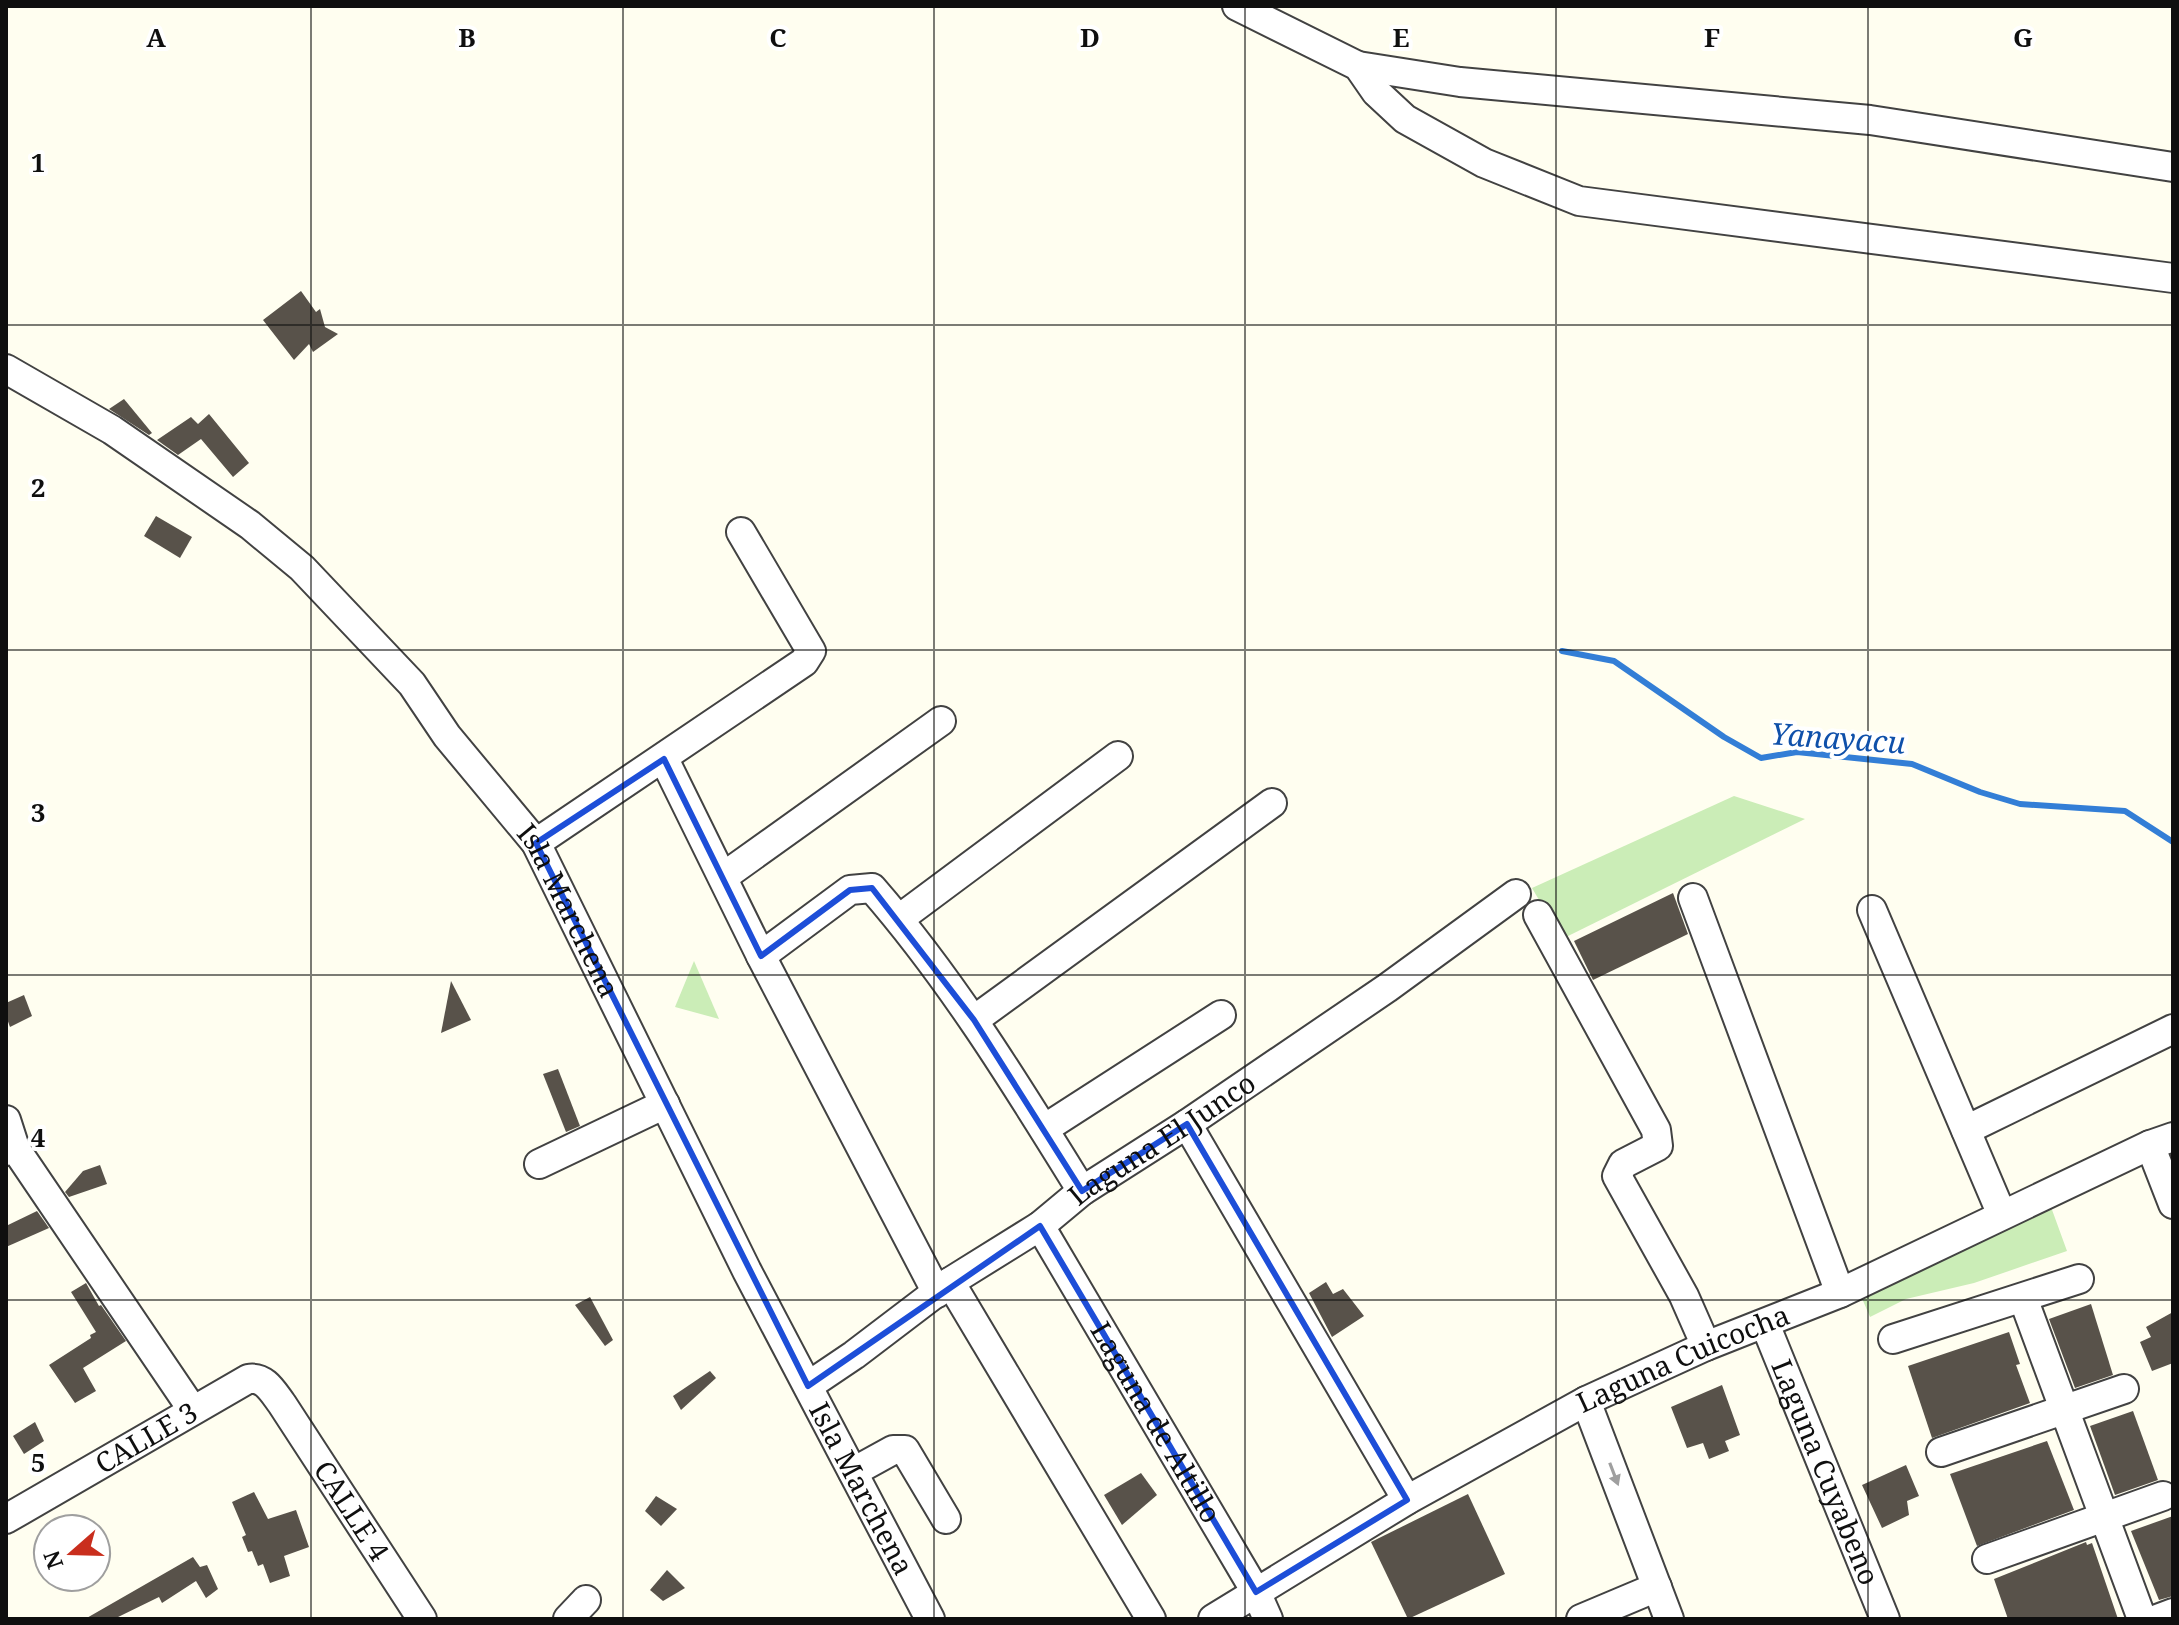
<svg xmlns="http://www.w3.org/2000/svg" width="2179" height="1625" font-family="'Noto Serif',serif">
	<rect width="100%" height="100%" fill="#fffef0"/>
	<!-- green -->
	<g fill="#cbedb7">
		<polygon points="1734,796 1805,819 1562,939 1532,888"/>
		<polygon points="694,961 719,1019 675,1007"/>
		<polygon points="2047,1196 2067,1251 1974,1283 1906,1299 1870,1317 1852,1275"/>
	</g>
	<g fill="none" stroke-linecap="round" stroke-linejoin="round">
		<!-- stream -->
		<polyline stroke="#337ed6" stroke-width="6" points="1562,651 1614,661 1724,737 1761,758 1797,752 1912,764 1980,792 2020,804 2125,811 2173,842"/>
	</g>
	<!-- building -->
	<g fill="#58524a">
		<polygon points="301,291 316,312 320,309 325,327 338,334 313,352 309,344 294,360 263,320"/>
		<polygon points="124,399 152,433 149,435 109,409"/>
		<polygon points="209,414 249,463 233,477 201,439 178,455 157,440 191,417 198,424"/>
		<polygon points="156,516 192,537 180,558 144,536"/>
		<polygon points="1673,893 1688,934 1593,980 1574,941"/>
		<polygon points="451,981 471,1020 441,1033"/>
		<polygon points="24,995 32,1016 10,1027 6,1016 6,1003"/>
		<polygon points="558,1069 580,1126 566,1132 543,1074"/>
		<polygon points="100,1165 107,1184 69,1197 65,1192 83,1171"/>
		<polygon points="37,1211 49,1228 6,1247 6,1226"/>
		<polygon points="1326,1282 1333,1294 1343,1289 1364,1316 1332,1337 1309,1293"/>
		<polygon points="86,1283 99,1306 101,1305 126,1341 83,1368 96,1391 75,1403 49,1365 91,1338 90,1335 96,1332 71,1292"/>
		<polygon points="590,1297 613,1340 605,1346 575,1305"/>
		<polygon points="2091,1304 2113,1375 2075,1388 2049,1319"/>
		<polygon points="2173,1312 2173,1363 2152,1371 2140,1342 2151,1337 2146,1327"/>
		<polygon points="2009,1332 2020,1364 2016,1365 2030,1403 1932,1438 1908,1366"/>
		<polygon points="710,1371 716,1378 681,1410 673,1396"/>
		<polygon points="1722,1385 1740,1435 1725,1441 1729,1451 1709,1459 1703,1443 1687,1448 1671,1407"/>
		<polygon points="2133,1411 2158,1480 2115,1495 2090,1426"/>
		<polygon points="35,1422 44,1441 24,1454 13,1436"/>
		<polygon points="2047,1441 2074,1510 1977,1546 1950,1474"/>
		<polygon points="1906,1465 1919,1496 1907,1501 1909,1515 1882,1528 1862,1485"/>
		<polygon points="1141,1473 1157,1495 1122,1525 1104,1495"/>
		<polygon points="254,1492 268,1519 296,1510 309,1547 284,1556 290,1576 270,1583 263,1564 258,1566 252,1551 248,1552 242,1537 246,1535 232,1502"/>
		<polygon points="1468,1494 1505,1574 1408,1619 1371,1542"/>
		<polygon points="656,1496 677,1509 661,1526 645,1511"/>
		<polygon points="2173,1516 2173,1596 2159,1600 2131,1531"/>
		<polygon points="2086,1542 2087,1545 2092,1543 2118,1619 2008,1619 1994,1579"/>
		<polygon points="193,1557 200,1567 207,1565 218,1589 206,1598 196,1581 162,1603 159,1597 114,1619 85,1619"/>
		<polygon points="667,1570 685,1588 663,1601 650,1590"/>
	</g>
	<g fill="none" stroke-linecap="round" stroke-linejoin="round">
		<!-- minor casing -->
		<g stroke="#424242" stroke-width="32">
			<g id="minor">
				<polyline points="1237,6 1358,66 1376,92 1405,119 1484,163 1579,201 2173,278"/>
				<polyline points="1358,66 1460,82 1870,120 2173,167"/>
				<path id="s1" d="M6,369L112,430L250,525L302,568L412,684L447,736L536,843L747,1271L930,1619"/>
				<polyline points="664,759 761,956 937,1293"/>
				<polyline points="536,843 804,662 811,651 741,532"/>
				<polyline points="723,877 941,721"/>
				<polyline points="1693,898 1840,1293"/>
				<polyline points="1872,910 2002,1215"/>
				<polyline points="1538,915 1656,1130 1658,1146 1623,1164 1617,1176 1684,1296 1706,1346"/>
				<polyline points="899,919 1118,756"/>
				<path d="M761,956L850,890L872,888C953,981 1017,1086 1082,1191"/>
				<polyline points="974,1020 1272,803"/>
				<polyline points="6,1120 15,1148"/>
				<polyline points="1187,1124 1407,1500"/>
				<polyline points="1044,1129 1221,1015"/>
				<polyline points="1966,1130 2173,1029"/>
				<polyline points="2150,1145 2173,1204"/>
				<polyline points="6,1151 15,1148 192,1409"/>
				<polyline points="539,1164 665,1104"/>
				<path id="s2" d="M1040,1226L1256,1592L1268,1619"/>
				<polyline points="950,1282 1151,1619"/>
				<polyline points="2023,1298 2142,1619"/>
				<path id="s3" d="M1765,1324L1885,1619"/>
				<polyline points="1893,1339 2079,1279"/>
				<path id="s4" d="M808,1386L854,1355L950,1282L1040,1226L1082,1191L1187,1124L1387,988L1516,894"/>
				<polyline points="1586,1401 1669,1619"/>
				<polyline points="1941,1452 2124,1389"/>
				<polyline points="853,1472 893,1450 905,1450 946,1519"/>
				<path id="s5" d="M6,1519L248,1379C265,1376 273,1392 282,1404L422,1619"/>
				<polyline points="1987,1559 2163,1496"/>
				<polyline points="568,1619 586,1600"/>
				<path id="s6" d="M1213,1619L1407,1500L1586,1401L1706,1346L1840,1293L2150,1145L2173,1137"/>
				<polyline points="1581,1619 1657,1587"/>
				<polyline points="2157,1619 2173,1613"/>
			</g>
		</g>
		<!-- minor -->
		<use href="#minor" stroke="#fff" stroke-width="28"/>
	</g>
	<!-- one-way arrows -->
	<defs><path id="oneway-solid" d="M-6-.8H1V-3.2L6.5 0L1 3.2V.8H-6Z" transform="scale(2)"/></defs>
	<use fill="#9f9f9f" href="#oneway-solid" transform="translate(1614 1474) rotate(69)"/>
	<!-- marked area -->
	<path fill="none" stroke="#1d4ed8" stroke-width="6" stroke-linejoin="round" d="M664,759L761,956L850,890L872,888L974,1020L1082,1191L1187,1124L1407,1500L1256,1592L1040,1226L808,1386L536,843Z"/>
	<!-- grid -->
	<path fill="none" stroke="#0f0f0f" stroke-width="2" stroke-opacity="0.55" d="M311,6V1619M623,6V1619M934,6V1619M1245,6V1619M1556,6V1619M1868,6V1619M6,325H2173M6,650H2173M6,975H2173M6,1300H2173"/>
	<g text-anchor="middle" stroke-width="8" stroke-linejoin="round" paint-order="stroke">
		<!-- street labels -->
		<g font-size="28" fill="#0f0f0f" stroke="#fff">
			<text dy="10" stroke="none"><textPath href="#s1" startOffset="794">Isla Marchena</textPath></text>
			<text dy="10" stroke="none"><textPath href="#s4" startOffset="432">Laguna El Junco</textPath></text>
			<text dy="10" stroke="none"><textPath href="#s6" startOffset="538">Laguna Cuicocha</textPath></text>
			<text dy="10" stroke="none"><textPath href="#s2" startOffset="228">Laguna de Altillo</textPath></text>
			<text dy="10" stroke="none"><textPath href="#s5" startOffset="162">CALLE 3</textPath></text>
			<text dy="10" stroke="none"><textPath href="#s3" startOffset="160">Laguna Cuyabeno</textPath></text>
			<text dy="10" stroke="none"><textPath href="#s1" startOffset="1442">Isla Marchena</textPath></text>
			<text dy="10" stroke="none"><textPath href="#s5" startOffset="452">CALLE 4</textPath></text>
		</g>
		<!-- water labels -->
		<g font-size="30" font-style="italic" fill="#0f50aa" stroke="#fff">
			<text transform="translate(1838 739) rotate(4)" y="10">Yanayacu</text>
		</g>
	</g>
	<g font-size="26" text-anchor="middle" font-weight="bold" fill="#0f0f0f" stroke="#fff" stroke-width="8" stroke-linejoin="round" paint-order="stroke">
		<text x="156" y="47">A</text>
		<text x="467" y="47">B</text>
		<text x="778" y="47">C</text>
		<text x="1090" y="47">D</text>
		<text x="1401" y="47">E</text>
		<text x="1712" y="47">F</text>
		<text x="2023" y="47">G</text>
		<text x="38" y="172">1</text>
		<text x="38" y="497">2</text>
		<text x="38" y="822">3</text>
		<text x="38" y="1147">4</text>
		<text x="38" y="1472">5</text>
	</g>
	<!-- border -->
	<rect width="2179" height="1625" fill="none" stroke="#0f0f0f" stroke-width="16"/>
	<!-- north arrow -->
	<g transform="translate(72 1553) rotate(250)"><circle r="38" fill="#ffffff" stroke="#9f9f9f" stroke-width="2"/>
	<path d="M0-6L14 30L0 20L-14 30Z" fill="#c92e1d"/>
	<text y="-12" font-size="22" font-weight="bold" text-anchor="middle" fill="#0f0f0f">N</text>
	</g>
</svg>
